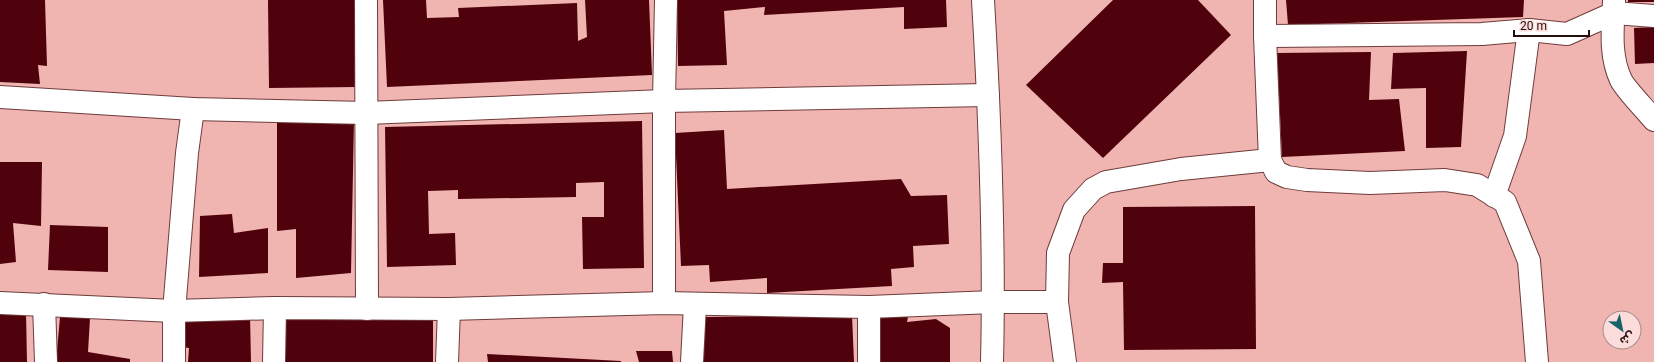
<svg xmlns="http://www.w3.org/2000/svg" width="1654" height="362" font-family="Roboto,'Noto Sans Arabic',sans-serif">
	<rect width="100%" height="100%" fill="#f0b4b1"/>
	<!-- building -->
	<g fill="#4f020c">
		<polygon points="0,0 45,0 47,66 38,65 40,84 0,82"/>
		<polygon points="268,0 355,0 357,87 269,88"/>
		<polygon points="383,0 426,0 427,18 459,17 458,8 577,3 578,41 587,37 585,0 649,0 652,75 387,87"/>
		<polygon points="677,0 946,0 947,27 904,29 904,7 764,15 765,7 724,11 727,65 678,66"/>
		<polygon points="1113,0 1198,0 1231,35 1103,158 1026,85"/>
		<polygon points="1286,0 1524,0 1523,17 1288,25"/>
		<rect x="1628" y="0" width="26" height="2"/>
		<polygon points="1654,27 1654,63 1635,64 1634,28"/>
		<polygon points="1467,51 1461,147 1426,148 1426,88 1391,89 1393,53"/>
		<polygon points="1371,52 1369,100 1399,99 1405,151 1282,157 1277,53"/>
		<polygon points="277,119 354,120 351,273 296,278 296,229 277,231"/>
		<polygon points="642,121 644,268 583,269 582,217 604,217 604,182 576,183 576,197 458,199 458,190 428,191 429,234 455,233 456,265 387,267 385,127"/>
		<polygon points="724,130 727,189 901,179 911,196 947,195 949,244 913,246 914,267 891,269 892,286 767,293 767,278 710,282 709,265 681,266 675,133"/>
		<polygon points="0,162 42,162 41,226 13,223 16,262 0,264"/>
		<polygon points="1255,206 1256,349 1124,350 1123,282 1102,283 1103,263 1123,263 1123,207"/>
		<polygon points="232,214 234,233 268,228 268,273 199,277 200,216"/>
		<polygon points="50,225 108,227 108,272 48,270"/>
		<polygon points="909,312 907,322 936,319 950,328 950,362 880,362 880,313"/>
		<polygon points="26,313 27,362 0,362 0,314"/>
		<polygon points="852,315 854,362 704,362 704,317"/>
		<polygon points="250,316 251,362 188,362 189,348 181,347 184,320"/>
		<polygon points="60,317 90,318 88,352 130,359 130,362 56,362"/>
		<polygon points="433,317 433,362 286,362 285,319"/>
		<polygon points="636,351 672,351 673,362 639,362"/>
		<polygon points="487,354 621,361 621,362 488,362"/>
	</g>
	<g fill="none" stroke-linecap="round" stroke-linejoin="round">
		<!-- minor casing -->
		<g stroke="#6e3c3b" stroke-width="24">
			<g id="minor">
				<polyline points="366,0 367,309"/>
				<path d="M983,0C990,120 995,241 992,362"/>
				<polyline points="1265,0 1265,36 1270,160 1276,172 1287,177 1307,180 1370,183 1445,180 1477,185 1505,202 1529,261 1537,362"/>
				<path d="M1614,1C1613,27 1609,55 1621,80C1626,90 1646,110 1654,120"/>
				<polyline points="1265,36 1482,34 1529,30 1567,34 1614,13 1654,16"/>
				<polyline points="0,97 193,109 366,113 664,101 988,95"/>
				<polyline points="1494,196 1515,136 1529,30"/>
				<polyline points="0,303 174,311 275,308 449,309 664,303 869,307 993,302 1057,302"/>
				<polyline points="664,303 664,101 666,0"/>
				<polyline points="44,304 46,362"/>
				<polyline points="869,307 869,362"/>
				<polyline points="174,362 174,311 187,153 193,109"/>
				<polyline points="274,362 275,308"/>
				<polyline points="447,362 449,309"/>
				<polyline points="692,362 695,305"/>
				<polyline points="1065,362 1057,302 1058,253 1074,210 1093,189 1106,182 1181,169 1270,160"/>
			</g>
		</g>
		<!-- minor -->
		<use href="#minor" stroke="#fff" stroke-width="22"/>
	</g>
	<!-- north arrow -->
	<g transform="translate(1622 330) rotate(147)"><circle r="19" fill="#fddddb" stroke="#a68b89"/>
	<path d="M0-3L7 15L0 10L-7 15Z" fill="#146369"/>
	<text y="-6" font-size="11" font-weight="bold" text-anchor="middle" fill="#240f0e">ش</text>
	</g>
	<!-- scale -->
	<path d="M1514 30v6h75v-6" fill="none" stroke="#240f0e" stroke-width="2"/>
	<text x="1520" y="30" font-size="12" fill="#240f0e" stroke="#fddddb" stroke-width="3" paint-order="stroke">20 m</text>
</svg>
